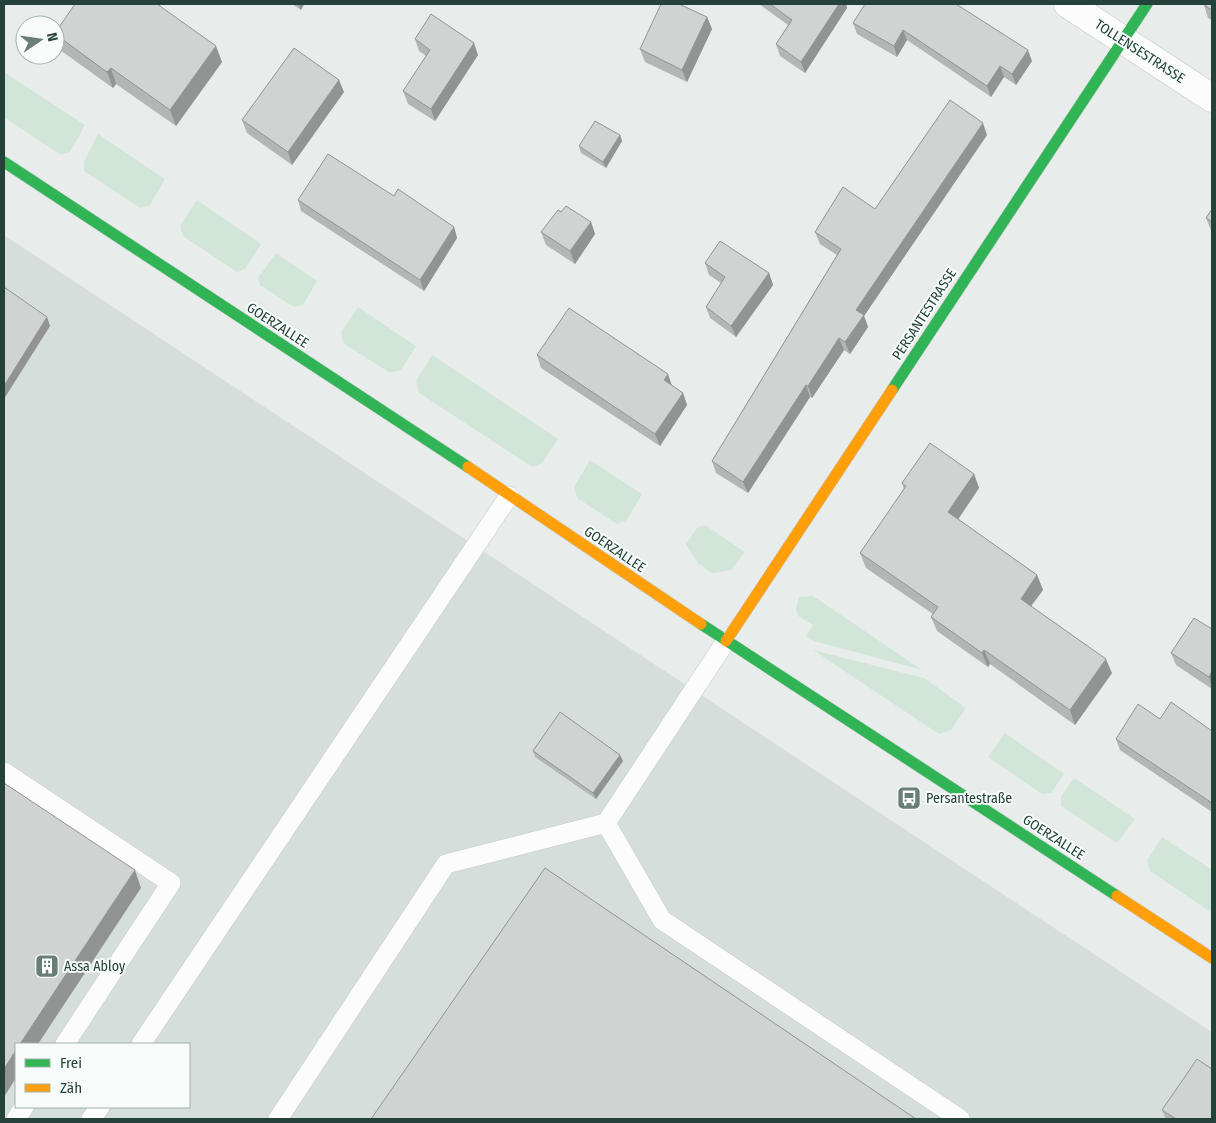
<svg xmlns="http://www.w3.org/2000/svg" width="1216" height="1123" font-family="'Fira Sans Condensed',sans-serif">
	<rect width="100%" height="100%" fill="#e8edeb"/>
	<!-- built -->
	<path fill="#d6dedb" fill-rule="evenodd" d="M4,235L1212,1032V1119H4ZM16,1044H189V1107H16Z"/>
	<!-- green -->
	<g fill="#d1e6d8">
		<polygon points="4,72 85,125 70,152 61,155 4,117"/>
		<polygon points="98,134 165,179 150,205 140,208 84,171 84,162"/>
		<polygon points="197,200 261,244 245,269 237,272 183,236 180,226"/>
		<polygon points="276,253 317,281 303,305 294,307 260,285 258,278"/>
		<polygon points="358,307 416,346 401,370 390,373 343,343 341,332"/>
		<polygon points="432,355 558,439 542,463 532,467 419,393 416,381"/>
		<polygon points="590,460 642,494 627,520 617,524 577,498 574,487"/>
		<polygon points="705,525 745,552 731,570 712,573 698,563 686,544 698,527"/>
		<polygon points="813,596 922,670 814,641 806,636 813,625 798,616 796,609 799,597"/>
		<polygon points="813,650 924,678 966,708 951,730 939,734"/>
		<polygon points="1005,733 1064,774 1051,793 1042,794 988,757"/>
		<polygon points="1074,778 1135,819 1117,843 1061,806 1061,797"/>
		<polygon points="1162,837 1212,870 1212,913 1150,871 1147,861"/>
	</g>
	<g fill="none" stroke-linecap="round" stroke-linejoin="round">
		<!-- lane casing -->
		<g stroke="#c5cac8" stroke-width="20">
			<g id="lane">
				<polyline points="4,772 171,883 65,1044"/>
				<polyline points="606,823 662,920 960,1119"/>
				<polyline points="141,1044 509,496"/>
				<polyline points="16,1119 24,1107"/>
				<polyline points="91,1119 100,1107"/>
				<polyline points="278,1119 446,864 606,823 726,641"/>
			</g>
		</g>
		<!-- street casing -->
		<g stroke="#c5cac8" stroke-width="29">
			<polyline id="street" points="1068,4 1212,98"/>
		</g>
		<!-- fast casing -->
		<g stroke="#c3cbc8" stroke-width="12">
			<g id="fast">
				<polyline points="4,162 468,467"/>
				<polyline points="892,390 1147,4"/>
				<polyline points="701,624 1117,896"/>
			</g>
		</g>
		<!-- slow casing -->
		<g stroke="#c3cbc8" stroke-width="12">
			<g id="slow">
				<polyline points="468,467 701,624"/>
				<polyline points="726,641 892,390"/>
				<polyline points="1117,896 1212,958"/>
			</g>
		</g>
		<!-- lane -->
		<use href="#lane" stroke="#fcfcfc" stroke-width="19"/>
		<!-- street -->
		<use href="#street" stroke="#fcfcfc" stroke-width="28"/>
		<!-- fast -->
		<use href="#fast" stroke="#30b455" stroke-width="11"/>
		<!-- slow -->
		<use href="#slow" stroke="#ff9f0a" stroke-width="11"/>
	</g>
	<!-- wall -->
	<g fill="#b2b6b5">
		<polygon points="159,4 160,6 222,62 176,126 116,84 113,88 60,50 55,36 55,33"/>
		<polygon points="292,4 304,4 301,10"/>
		<polygon points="759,4 846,4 847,8 805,73 780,56 776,44 788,25"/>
		<polygon points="865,4 1032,61 1016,85 1004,77 991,97 907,40 897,57 857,34 853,23"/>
		<polygon points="1212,4 1212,20 1208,18 1204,5"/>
		<polygon points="707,17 712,29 687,82 645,62 640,49"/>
		<polygon points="415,39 478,55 435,121 408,104 403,91 426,56 419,51"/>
		<polygon points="344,92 292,165 247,133 242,120"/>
		<polygon points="620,135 622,141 606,168 581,153 579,146"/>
		<polygon points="987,135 864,316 868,327 850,354 844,350 812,398 810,397 748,493 716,473 712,461 837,255 820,244 815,232 875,209"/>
		<polygon points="394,196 454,227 457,238 424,291 301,211 298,200"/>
		<polygon points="1212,209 1212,233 1206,218"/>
		<polygon points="591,222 595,234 575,264 546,245 541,232"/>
		<polygon points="705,263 769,273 773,285 736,337 710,318 706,307 721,283 709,275"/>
		<polygon points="537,355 672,385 683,393 687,405 660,446 541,368"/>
		<polygon points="974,474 979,488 958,519 1037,575 1043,590 1031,606 1112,673 1075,725 990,664 988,667 937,631 931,617 933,614 866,568 860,553 904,490 902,483"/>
		<polygon points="1212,629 1212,689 1176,665 1171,653"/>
		<polygon points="1212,731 1212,812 1120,750 1116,739"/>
		<polygon points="533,751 620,755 623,761 596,799 535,757"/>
		<polygon points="1162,1110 1212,1119 1166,1119"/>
	</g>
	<!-- shaded-wall -->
	<g fill="#919493">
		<polygon points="298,4 304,4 301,10"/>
		<polygon points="839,4 846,4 847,8 805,73 801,62"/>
		<polygon points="707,17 712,29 687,82 682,70"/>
		<polygon points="903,30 907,40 897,57 894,46"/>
		<polygon points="474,43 478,55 435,121 431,109"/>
		<polygon points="216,46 222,62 176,126 170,110"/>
		<polygon points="1028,50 1032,61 1016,85 1012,74"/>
		<polygon points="1000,66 1004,77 991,97 987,86"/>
		<polygon points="111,68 116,84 113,88 107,72"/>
		<polygon points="339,80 344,92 292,165 288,152"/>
		<polygon points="983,123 987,135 864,316 868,327 850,354 845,342 856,310"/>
		<polygon points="620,135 622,141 606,168 603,162"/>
		<polygon points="591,222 595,234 575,264 570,251"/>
		<polygon points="454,227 457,238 424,291 420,280"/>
		<polygon points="769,273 773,285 736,337 731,326"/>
		<polygon points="47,317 50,326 4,399 4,386"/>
		<polygon points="839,338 844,350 812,398 808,386"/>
		<polygon points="668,374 672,386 664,380"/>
		<polygon points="806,385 810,397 748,493 743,482"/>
		<polygon points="683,393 687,405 660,446 655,434"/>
		<polygon points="974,474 979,488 953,527 948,512"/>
		<polygon points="1037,575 1043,590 1026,613 1021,599"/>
		<polygon points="984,650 990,664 988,667 982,653"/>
		<polygon points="1106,659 1112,673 1075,725 1070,710"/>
		<polygon points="1212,671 1212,687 1209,677"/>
		<polygon points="620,755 623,761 596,799 593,793"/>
		<polygon points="135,870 141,888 38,1044 20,1044"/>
		<polygon points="16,1050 16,1078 4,1097 4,1069"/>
	</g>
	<!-- building -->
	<g fill="#cfd4d2" stroke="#919493">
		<polygon points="75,4 157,4 216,46 170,110 111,68 107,72 55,34 55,33"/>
		<polygon points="661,4 679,4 707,17 682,70 640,49"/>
		<polygon points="770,4 839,4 801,62 776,44 792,20"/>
		<polygon points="865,4 956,4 1028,50 1012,74 1000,66 987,86 903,30 894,46 853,23"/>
		<polygon points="1205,4 1212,4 1212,10 1204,5"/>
		<polygon points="431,14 474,43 431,109 403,91 430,50 415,39"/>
		<polygon points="294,48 339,80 288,152 242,120"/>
		<polygon points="950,100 983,123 856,310 864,315 845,342 839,338 808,386 806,385 743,482 712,461 841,249 815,232 843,187 875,209"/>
		<polygon points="595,121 620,135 603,162 579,146"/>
		<polygon points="328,154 394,196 398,189 454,227 420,280 298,200"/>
		<polygon points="566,206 591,222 570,251 541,232 558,210 561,212"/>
		<polygon points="1212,209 1212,222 1206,218"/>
		<polygon points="720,241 769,273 731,326 706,307 725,277 705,263"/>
		<polygon points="4,287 47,317 4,386"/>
		<polygon points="569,308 668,374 664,380 683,393 655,434 537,355"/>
		<polygon points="930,443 974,474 948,512 1037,575 1021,599 1106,659 1070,710 984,650 982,653 931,617 938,607 860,553 906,486 902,483"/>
		<polygon points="1194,618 1212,629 1212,671 1209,677 1171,653"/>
		<polygon points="1171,702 1212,731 1212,803 1116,739 1138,704 1160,719"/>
		<polygon points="560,712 620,755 593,793 533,751"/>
		<polygon points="4,783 135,870 20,1044 16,1044 16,1050 4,1069"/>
		<polygon points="545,868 916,1119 371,1119"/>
		<polygon points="1197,1059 1212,1069 1212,1119 1176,1119 1162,1110"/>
	</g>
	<!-- icons -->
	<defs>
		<g id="bus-square" transform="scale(1.25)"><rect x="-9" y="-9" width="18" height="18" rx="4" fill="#697e78" stroke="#f7fbf9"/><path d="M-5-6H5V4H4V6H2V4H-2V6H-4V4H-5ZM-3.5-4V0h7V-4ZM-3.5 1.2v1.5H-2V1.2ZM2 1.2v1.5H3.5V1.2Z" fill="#fff"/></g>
		<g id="building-square" transform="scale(1.25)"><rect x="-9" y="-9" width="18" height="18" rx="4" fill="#697e78" stroke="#f7fbf9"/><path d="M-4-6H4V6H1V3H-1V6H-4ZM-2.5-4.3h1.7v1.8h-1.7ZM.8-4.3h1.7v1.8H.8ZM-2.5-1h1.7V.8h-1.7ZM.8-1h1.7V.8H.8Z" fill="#fff"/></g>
	</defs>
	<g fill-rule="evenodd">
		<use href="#bus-square" x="909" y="798"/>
		<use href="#building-square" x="47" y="966"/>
	</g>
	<g text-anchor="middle" stroke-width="4" stroke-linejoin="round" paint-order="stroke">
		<!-- street labels -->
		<g font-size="14" fill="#24423a" stroke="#f7fbf9">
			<text transform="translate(1140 51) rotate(33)" y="5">TOLLENSESTRASSE</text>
			<text transform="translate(924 314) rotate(-57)" y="5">PERSANTESTRASSE</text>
			<text transform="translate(278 325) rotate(33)" y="5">GOERZALLEE</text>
			<text transform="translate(615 549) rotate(34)" y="5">GOERZALLEE</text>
			<text transform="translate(1054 837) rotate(33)" y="5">GOERZALLEE</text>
		</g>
		<!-- poi labels -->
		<g font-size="14" fill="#24423a" stroke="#f7fbf9" text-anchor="start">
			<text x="926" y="803">Persantestraße</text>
			<text x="64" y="971">Assa Abloy</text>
		</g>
	</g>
	<!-- border -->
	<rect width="1216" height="1123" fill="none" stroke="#24423a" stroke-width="10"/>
	<!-- legend -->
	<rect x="15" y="1043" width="175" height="65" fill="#f7fbf9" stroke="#a3b1ad"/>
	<rect x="25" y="1059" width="25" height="8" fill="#30b455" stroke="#a3b1ad"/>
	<text x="60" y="1068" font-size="15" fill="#24423a">Frei</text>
	<rect x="25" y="1084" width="25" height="8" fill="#ff9f0a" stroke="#a3b1ad"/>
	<text x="60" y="1093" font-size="15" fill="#24423a">Zäh</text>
	<!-- north arrow -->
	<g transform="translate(40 40) rotate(77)"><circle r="24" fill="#f7fbf9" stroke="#a3b1ad"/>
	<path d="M0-4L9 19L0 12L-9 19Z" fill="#697e78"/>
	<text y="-8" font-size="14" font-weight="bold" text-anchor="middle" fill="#24423a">N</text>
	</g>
</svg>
